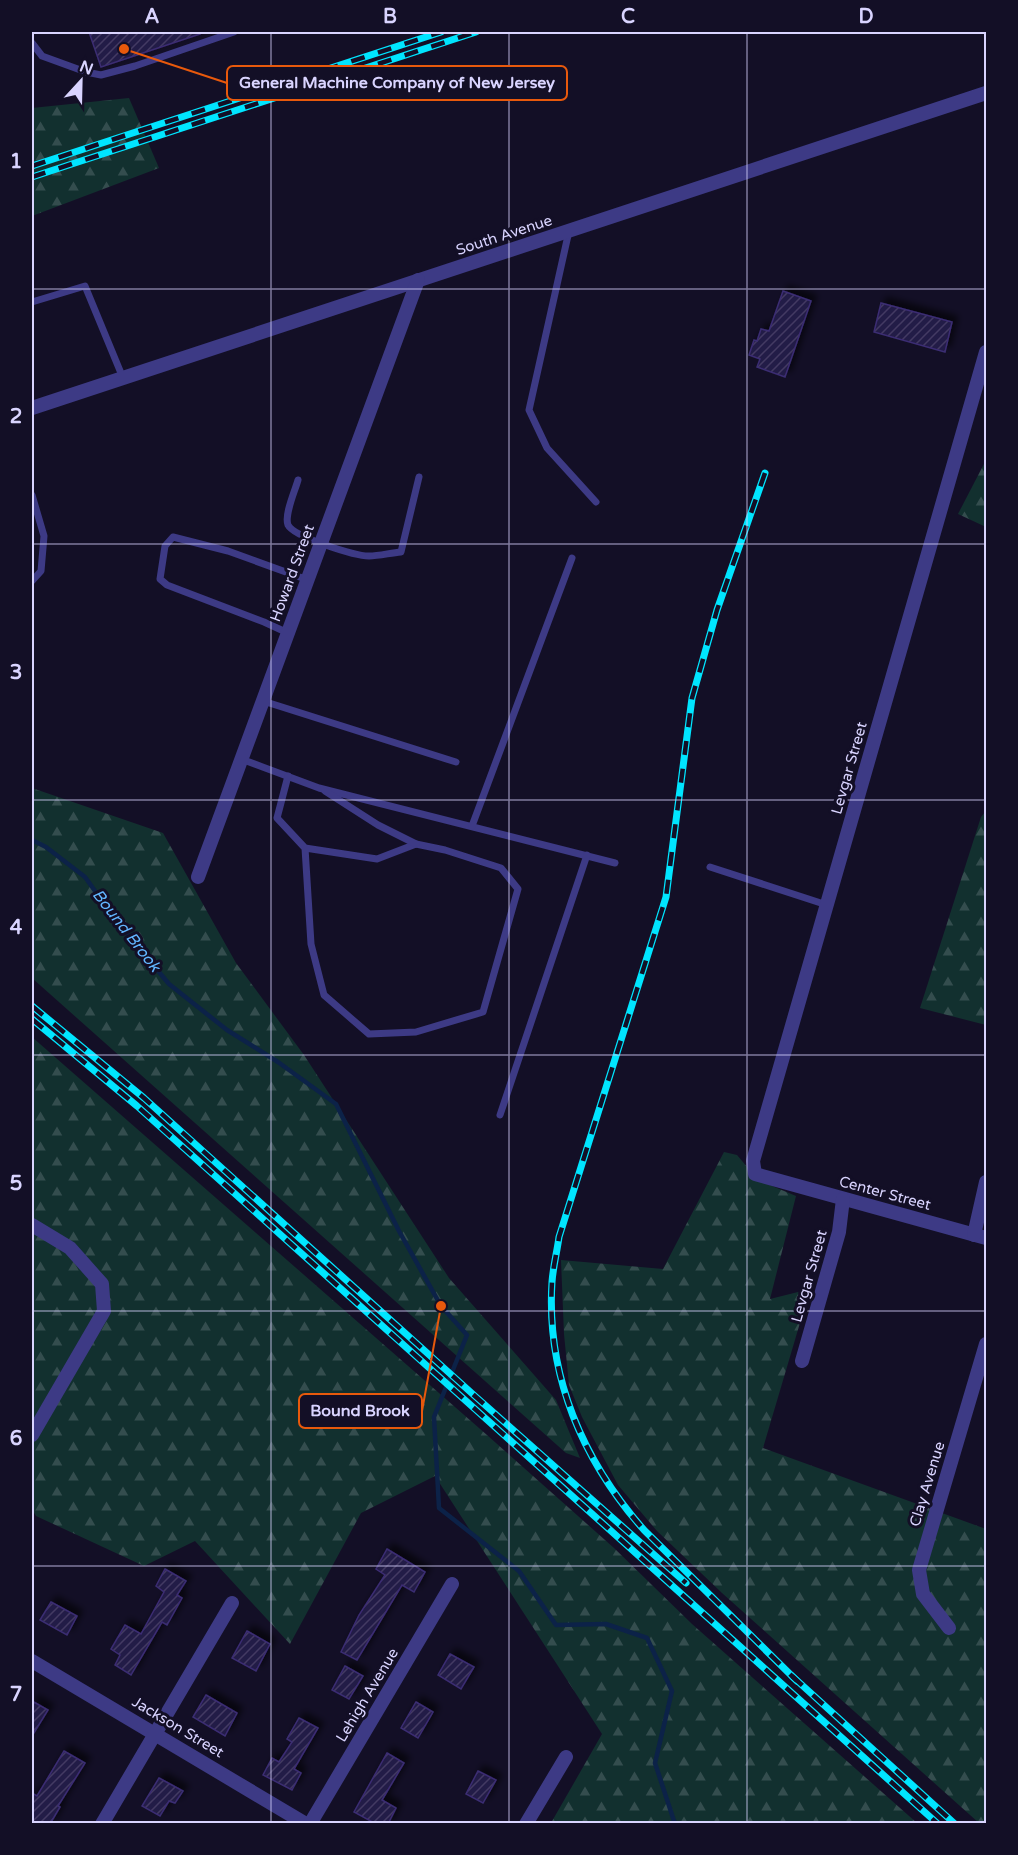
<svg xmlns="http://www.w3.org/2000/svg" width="1018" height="1855" font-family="'Varela Round',sans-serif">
	<defs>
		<pattern id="forest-firs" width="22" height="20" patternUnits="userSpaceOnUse" patternTransform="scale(1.5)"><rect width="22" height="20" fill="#12302f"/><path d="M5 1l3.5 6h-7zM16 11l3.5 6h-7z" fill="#344d4e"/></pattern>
		<pattern id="building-hatch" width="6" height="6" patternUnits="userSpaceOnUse" patternTransform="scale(1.5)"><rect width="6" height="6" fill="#241b47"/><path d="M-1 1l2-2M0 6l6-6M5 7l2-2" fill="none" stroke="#433b63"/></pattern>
		<filter id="shadow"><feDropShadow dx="5.5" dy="-5.5" stdDeviation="3" flood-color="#0009"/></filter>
	</defs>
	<rect width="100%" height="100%" fill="#130f26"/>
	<!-- forest -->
	<g fill="url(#forest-firs)">
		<polygon points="129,98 159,168 32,216 32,108"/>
		<polygon points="986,460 986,527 958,514"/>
		<polygon points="32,788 163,833 236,963 304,1055 449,1278 556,1400 580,1458 566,1453 32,978"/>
		<polygon points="986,811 986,1025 920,1008 981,817"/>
		<polygon points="32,1037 487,1435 614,1548 692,1624 917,1823 551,1823 602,1734 435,1476 361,1513 290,1644 195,1541 144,1566 36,1516 32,1509"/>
		<polygon points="724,1152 737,1155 758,1180 796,1196 770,1299 810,1289 763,1448 986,1529 986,1823 979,1823 722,1593 657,1531 618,1485 582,1417 569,1385 564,1334 561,1260 663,1269"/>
	</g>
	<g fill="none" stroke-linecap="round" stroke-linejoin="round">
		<!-- stream -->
		<polyline stroke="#0c2248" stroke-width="4.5" points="32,840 46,847 85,877 118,923 169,984 227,1030 278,1062 336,1104 399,1231 441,1306 467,1335 434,1417 439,1508 519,1571 556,1625 606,1624 647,1638 672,1691 655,1763 675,1824"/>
	</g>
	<!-- building -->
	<g fill="url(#building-hatch)" stroke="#3b2d73" stroke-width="1.5" filter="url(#shadow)">
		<polygon points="89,32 199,32 200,34 101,67"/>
		<polygon points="783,291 811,301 785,377 757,367 760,359 749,355 754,340 757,341 761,329 769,331"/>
		<polygon points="881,303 952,322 945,352 874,332"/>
		<polygon points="387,1549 425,1572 414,1592 402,1585 357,1660 341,1652 359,1615 385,1575 376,1569"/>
		<polygon points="165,1569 186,1581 177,1595 182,1598 167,1625 162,1622 131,1675 115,1665 120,1655 111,1649 125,1625 141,1634 164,1592 156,1586"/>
		<polygon points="51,1602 77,1616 67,1635 40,1620"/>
		<polygon points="247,1631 270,1644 256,1671 232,1658"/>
		<polygon points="450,1654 474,1667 461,1689 438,1675"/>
		<polygon points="345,1666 363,1676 349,1699 332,1690"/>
		<polygon points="206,1695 237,1713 225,1736 193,1717"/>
		<polygon points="32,1701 48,1710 32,1736"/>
		<polygon points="416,1702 433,1712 418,1738 401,1728"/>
		<polygon points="299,1718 318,1728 294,1769 301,1773 292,1790 263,1775 272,1758 279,1762 292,1742 287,1739"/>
		<polygon points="64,1751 85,1763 58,1806 60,1807 50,1824 32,1824 32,1793 37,1796"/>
		<polygon points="387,1753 404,1763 382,1800 396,1808 388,1824 376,1824 354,1812"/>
		<polygon points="478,1771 496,1780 483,1803 466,1794"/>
		<polygon points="159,1778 183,1791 175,1803 169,1801 160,1816 142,1806"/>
	</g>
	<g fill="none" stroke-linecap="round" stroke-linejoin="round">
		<!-- service -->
		<g stroke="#3d3a85" stroke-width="7">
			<polyline points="32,43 42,56 86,72 101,75 135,66 234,32"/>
			<polyline points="569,231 529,410 547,448 596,502"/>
			<polyline points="32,302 85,286 123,378"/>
			<path d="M298,480C295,491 284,515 288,525C294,537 355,556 369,556C379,556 390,553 401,552L419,477"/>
			<polyline points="32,495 44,536 41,571 32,581"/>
			<polyline points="288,633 264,622 167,585 160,579 165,546 173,537 228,551 308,580"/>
			<polyline points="263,701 456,762"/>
			<polyline points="241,759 319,788 615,863"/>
			<polyline points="288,776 277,818 305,848 311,944 324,995 369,1034 416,1032 483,1012 518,889 501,868 445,850 416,844 377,859 305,848"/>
			<polyline points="325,791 378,825 416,844"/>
			<polyline points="472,826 572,558"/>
			<polyline points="710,867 827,905"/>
			<polyline points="500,1115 587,855"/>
		</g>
		<!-- minor -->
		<g stroke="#3d3a85" stroke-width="14">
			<polyline points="986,352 753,1161 755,1174 986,1238"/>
			<polyline points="32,408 986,93"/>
			<polyline points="198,877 418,280"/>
			<polyline points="32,1225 70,1248 102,1284 104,1311 32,1435"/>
			<polyline points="974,1235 986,1182"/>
			<polyline points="802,1361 839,1232 843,1199"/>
			<polyline points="949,1628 923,1594 919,1570 986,1344"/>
			<polyline points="32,1661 306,1824"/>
			<polyline points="102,1824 232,1603"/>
			<polyline points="310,1824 452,1584"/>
			<polyline points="526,1824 566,1757"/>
		</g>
		<!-- rail casing -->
		<g stroke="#00e5ff" stroke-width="7">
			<g id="rail">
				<polyline points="32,166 441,32"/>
				<polyline points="32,177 476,32"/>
				<path d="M765,473L717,610L692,698L666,897L559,1237C557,1252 553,1267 552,1282C546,1376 583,1461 644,1530L797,1681"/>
				<polyline points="32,1006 144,1098 476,1397 686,1583"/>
				<polyline points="32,1019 137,1106 938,1824"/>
				<polyline points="792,1676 955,1824"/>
			</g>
		</g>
		<!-- rail -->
		<use href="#rail" stroke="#130f26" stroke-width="4.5" stroke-dasharray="14" stroke-linecap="butt"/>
	</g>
	<!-- grid -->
	<path fill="none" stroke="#d9d4ff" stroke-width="1.5" stroke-opacity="0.55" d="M271,32V1824M509,32V1824M747,32V1824M32,289H986M32,544H986M32,800H986M32,1055H986M32,1311H986M32,1566H986"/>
	<g text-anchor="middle" stroke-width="6" stroke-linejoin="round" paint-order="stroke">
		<!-- street labels -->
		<g font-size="15" fill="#d9d4ff" stroke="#130f26">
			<text transform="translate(504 235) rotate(-18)" y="5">South Avenue</text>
			<text transform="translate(292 573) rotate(-70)" y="5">Howard Street</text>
			<text transform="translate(849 768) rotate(-74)" y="5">Levgar Street</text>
			<text transform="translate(885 1193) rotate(15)" y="5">Center Street</text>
			<text transform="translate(809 1276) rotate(-74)" y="5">Levgar Street</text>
			<text transform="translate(927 1484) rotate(-73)" y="5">Clay Avenue</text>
			<text transform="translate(367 1695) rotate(-59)" y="5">Lehigh Avenue</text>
			<text transform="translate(178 1727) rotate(31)" y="5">Jackson Street</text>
		</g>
		<!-- water labels -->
		<g font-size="16" font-style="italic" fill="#62b6ff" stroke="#130f26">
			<text transform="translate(127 930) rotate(52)" y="6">Bound Brook</text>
		</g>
	</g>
	<!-- callouts -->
	<path fill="none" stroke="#e8590c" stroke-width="2" d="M124 49L227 83M441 1306L422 1411"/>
	<g fill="#e8590c" stroke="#130f26" stroke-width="2">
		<circle cx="124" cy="49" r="6"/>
		<circle cx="441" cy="1306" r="6"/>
	</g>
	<g fill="#130f26" stroke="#e8590c" stroke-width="2">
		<rect x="227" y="66" width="340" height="34" rx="6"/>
		<rect x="299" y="1394" width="123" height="34" rx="6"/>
	</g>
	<g font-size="16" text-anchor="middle" font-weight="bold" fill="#d9d4ff">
		<text x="397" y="88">General Machine Company of New Jersey</text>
		<text x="360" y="1416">Bound Brook</text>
	</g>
	<!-- border -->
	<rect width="1018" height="1855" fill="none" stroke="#130f26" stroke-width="66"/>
	<!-- north arrow -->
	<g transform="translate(81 81) rotate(22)" stroke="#130f26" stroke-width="4.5" paint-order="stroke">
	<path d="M0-4.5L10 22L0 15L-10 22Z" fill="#d9d4ff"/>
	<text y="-9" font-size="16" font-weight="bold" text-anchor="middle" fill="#d9d4ff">N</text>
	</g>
	<rect x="33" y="33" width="952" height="1789" fill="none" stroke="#d9d4ff" stroke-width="2"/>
	<g font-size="20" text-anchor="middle" font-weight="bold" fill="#d9d4ff">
		<text x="152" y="23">A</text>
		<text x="390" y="23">B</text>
		<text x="628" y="23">C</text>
		<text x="866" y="23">D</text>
		<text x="16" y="168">1</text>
		<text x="16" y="423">2</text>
		<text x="16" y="679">3</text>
		<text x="16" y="934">4</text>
		<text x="16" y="1190">5</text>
		<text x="16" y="1445">6</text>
		<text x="16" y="1701">7</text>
	</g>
</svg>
